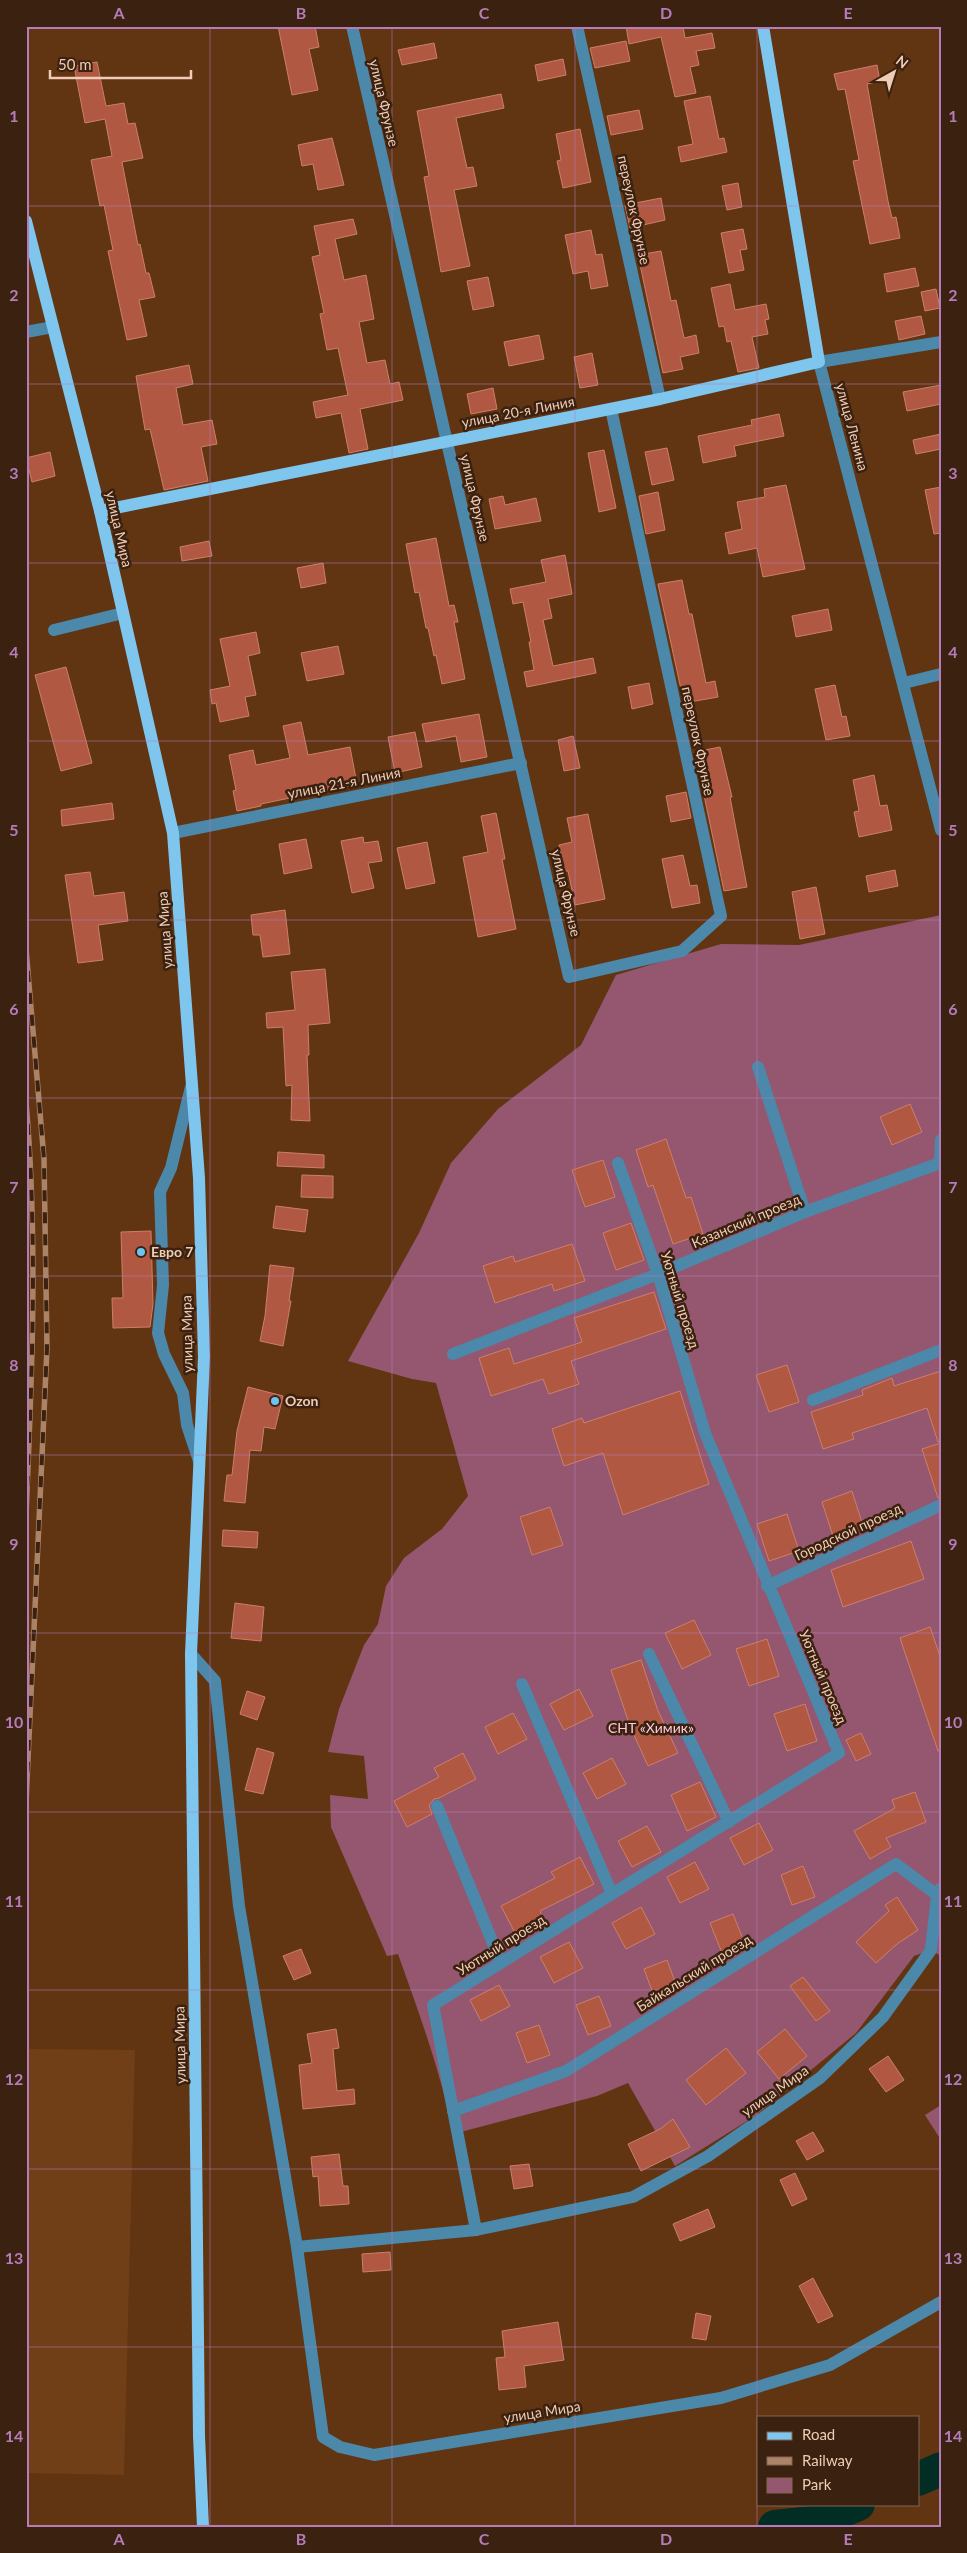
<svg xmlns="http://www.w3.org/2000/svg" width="967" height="2553" font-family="Lato,sans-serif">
	<rect width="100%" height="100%" fill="#613512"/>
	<!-- built -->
	<polygon fill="#703e17" points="26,2049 135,2050 124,2475 26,2473"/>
	<!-- green -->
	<g fill="#955770">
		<path d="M941,915V1956L931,1950L914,1956L856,2033L755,2116L675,2166L628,2083L597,2096L453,2134C441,2072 419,2013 398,1954L387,1956L331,1827L330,1795L368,1799L364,1756L328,1752L339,1709L364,1645L378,1624L386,1586L404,1558L442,1529L468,1496L436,1383L412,1379L348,1361L419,1233L451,1163L498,1109L581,1045L616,975L721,944L799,945Z"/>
		<polygon points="941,2105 941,2140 925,2115"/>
	</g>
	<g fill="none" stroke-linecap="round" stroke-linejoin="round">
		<!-- river -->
		<g stroke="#022d24" stroke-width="34">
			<polyline points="918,2479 941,2469"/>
			<polyline points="775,2527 813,2523 858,2504"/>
		</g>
	</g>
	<!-- building -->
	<g fill="#b15842" stroke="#cb7f6c">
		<polygon points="278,26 315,26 319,47 309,49 318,90 292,95"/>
		<polygon points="626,26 683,26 685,38 712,33 715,48 696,51 699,65 690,67 696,93 675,97 661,37 629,44"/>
		<polygon points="626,41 630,61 595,68 590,48"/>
		<polygon points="434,43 437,58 402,65 398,50"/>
		<polygon points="563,59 566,75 538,81 535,65"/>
		<polygon points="97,62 106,106 124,103 128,124 135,123 143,158 122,162 138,245 140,244 146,273 149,273 155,297 139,300 147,336 127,340 108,251 113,250 104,205 100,206 91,160 112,156 105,119 85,123 74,66"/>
		<polygon points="877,65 880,81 867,84 888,201 892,218 896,217 900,238 870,244 853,161 859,160 845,89 838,90 834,74"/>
		<polygon points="501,94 504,108 456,118 467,168 473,167 477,186 454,190 470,266 441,272 424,177 429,176 417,111"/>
		<polygon points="710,96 719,139 724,138 727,152 681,162 678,147 693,144 684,101"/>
		<polygon points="639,110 643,129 611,135 607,116"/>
		<polygon points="580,129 591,182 563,188 557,161 561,160 556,134"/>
		<polygon points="332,138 344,185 318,190 313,164 302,166 298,145"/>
		<polygon points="738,183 742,207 727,210 722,186"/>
		<polygon points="661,198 665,220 630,228 625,205"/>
		<polygon points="353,219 357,234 335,239 344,280 366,275 374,319 359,322 367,363 385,360 390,384 399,382 403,400 360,409 368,449 349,453 341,413 316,418 313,402 348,395 338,348 327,350 320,314 324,313 312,257 320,255 314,226"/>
		<polygon points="743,229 747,249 740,250 744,270 729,273 721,233"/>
		<polygon points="591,230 596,255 602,254 608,286 591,289 588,271 573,274 565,235"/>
		<polygon points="661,251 671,301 676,300 684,338 696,335 699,353 680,357 683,369 663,373 638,255"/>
		<polygon points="915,268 919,286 887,292 884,274"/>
		<polygon points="488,277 494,306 473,310 467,281"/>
		<polygon points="730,284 735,310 766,304 769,319 765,320 768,334 752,337 759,368 738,372 731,341 727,342 724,326 719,327 711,288"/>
		<polygon points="936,289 940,308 925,311 921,292"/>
		<polygon points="921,316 925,334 899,340 895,321"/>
		<polygon points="539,335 544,359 509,366 504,342"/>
		<polygon points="592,353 598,385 580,388 574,357"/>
		<polygon points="189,365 193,384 176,388 183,425 212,420 217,444 201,447 208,481 164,490 150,429 145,430 136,376"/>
		<polygon points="941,385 941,404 907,411 903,392"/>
		<polygon points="493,388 497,409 471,414 467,394"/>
		<polygon points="779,414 784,436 734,446 736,456 703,463 698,436 752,425 751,420"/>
		<polygon points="941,434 941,449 916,454 913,440"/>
		<polygon points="667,448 674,480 652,485 645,452"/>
		<polygon points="604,450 616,508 599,512 588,453"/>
		<polygon points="50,452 55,476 32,482 26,458"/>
		<polygon points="786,485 805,569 763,577 757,548 729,554 725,533 742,529 737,502 765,497 764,489"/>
		<polygon points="941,487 941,533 934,534 925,490"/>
		<polygon points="658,492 665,530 646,534 639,496"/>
		<polygon points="503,496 505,505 536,498 541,521 495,529 489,499"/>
		<polygon points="436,538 449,606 454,605 458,622 454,622 465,679 442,684 436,655 434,656 428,628 426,628 419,592 415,593 406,544"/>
		<polygon points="209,541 212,556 182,561 180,547"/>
		<polygon points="565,555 572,594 548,599 552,618 543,620 553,666 593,658 596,673 527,687 524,672 534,670 529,642 531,642 523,602 513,604 510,589 546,582 541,560"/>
		<polygon points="323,563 326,583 301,588 297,568"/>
		<polygon points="682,580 689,614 692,614 706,683 715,681 718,697 684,703 658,584"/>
		<polygon points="828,609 832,630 796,637 792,616"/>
		<polygon points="256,632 260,653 248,656 256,695 245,697 249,716 220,722 216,703 212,704 210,690 230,686 220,639"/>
		<polygon points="338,646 344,674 307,681 301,653"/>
		<polygon points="66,667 92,763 61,771 35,675"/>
		<polygon points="649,683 653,704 632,709 628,687"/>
		<polygon points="835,685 842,717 846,716 850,736 826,740 815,689"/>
		<polygon points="479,714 487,757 461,762 456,736 426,742 422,724"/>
		<polygon points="301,722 308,755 350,747 357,784 261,804 261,806 237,811 233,791 236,790 229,755 253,750 256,765 290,758 283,726"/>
		<polygon points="415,732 422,767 395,773 388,737"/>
		<polygon points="573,736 580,768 564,771 558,740"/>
		<polygon points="720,747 732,797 730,797 747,887 724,891 695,752"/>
		<polygon points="874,775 880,806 887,805 892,830 859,837 854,812 859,811 853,780"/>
		<polygon points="686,792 691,818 671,822 666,796"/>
		<polygon points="112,803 114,819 62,826 61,810"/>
		<polygon points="496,813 505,859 502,859 516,929 478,937 463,857 488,852 481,816"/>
		<polygon points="588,814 605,899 575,905 568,871 564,871 559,845 572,842 567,818"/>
		<polygon points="363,837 364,843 378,841 382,861 368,863 374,888 352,893 341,841"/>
		<polygon points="306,839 312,868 284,874 279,844"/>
		<polygon points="427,842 435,883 406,889 397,848"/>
		<polygon points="683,855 690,886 697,885 700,903 672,908 662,859"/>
		<polygon points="895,870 898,886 869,892 866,876"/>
		<polygon points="90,872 94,896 124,892 128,921 98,925 103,960 78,963 65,875"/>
		<polygon points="816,887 825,934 800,939 792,892"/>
		<polygon points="285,910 290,954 263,957 260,935 253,935 251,915"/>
		<polygon points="325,969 330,1023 308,1025 309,1055 307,1055 310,1121 291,1120 292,1085 286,1086 283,1027 267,1028 266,1013 295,1010 291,972"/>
		<polygon points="910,1104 922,1132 892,1145 880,1117"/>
		<polygon points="666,1139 686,1198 691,1197 703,1234 673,1244 653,1185 648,1187 636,1150"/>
		<polygon points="278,1152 324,1155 324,1168 277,1166"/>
		<polygon points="603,1160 615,1197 585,1207 572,1170"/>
		<polygon points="302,1175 333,1176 333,1198 301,1197"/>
		<polygon points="276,1206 308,1210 305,1232 273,1228"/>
		<polygon points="631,1223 644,1260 616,1270 603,1233"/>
		<polygon points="151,1231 153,1304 150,1327 113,1328 112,1298 123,1298 121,1232"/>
		<polygon points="572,1244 585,1281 554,1291 552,1284 495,1303 483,1266 513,1256 515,1262"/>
		<polygon points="270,1265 294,1268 289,1301 291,1301 283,1346 260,1341 265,1316"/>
		<polygon points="654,1292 666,1329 571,1361 579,1384 549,1394 543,1379 491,1396 479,1358 509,1348 514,1364 582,1342 574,1318"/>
		<polygon points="787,1365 799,1402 769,1412 756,1375"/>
		<polygon points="941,1371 941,1441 938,1442 927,1408 852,1433 854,1439 823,1449 811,1412 863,1395 862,1390 892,1378 894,1386"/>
		<polygon points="248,1387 283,1396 275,1429 264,1427 261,1451 250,1450 245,1503 224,1501 227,1475 232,1475 237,1431"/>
		<polygon points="680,1391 709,1484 623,1515 603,1453 564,1466 552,1429 582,1418 584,1423"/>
		<polygon points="941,1443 941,1497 938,1498 922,1449"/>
		<polygon points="852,1491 864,1529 834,1539 822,1502"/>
		<polygon points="550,1507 563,1545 532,1555 520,1517"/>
		<polygon points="787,1514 799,1551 769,1561 757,1524"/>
		<polygon points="223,1530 258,1532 257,1548 222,1546"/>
		<polygon points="911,1541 924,1579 843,1607 831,1570"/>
		<polygon points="235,1603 264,1607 261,1641 231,1638"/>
		<polygon points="694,1620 711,1655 682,1669 665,1633"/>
		<polygon points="930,1627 941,1659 941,1751 938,1751 900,1638"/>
		<polygon points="767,1639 779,1676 749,1686 736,1649"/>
		<polygon points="641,1660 658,1711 678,1753 648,1766 630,1726 611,1670"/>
		<polygon points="579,1689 593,1716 564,1730 550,1704"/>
		<polygon points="247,1691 265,1697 257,1720 240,1714"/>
		<polygon points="805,1704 817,1741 787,1751 774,1714"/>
		<polygon points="513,1713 527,1739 498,1754 485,1727"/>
		<polygon points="861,1733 871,1754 856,1761 846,1740"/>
		<polygon points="257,1748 274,1753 263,1794 245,1790"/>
		<polygon points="463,1753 476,1779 439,1798 434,1799 429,1805 432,1814 407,1827 394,1801 439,1777 434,1768"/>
		<polygon points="612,1758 626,1784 597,1799 583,1773"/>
		<polygon points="700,1782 716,1817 687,1831 671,1795"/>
		<polygon points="915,1792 926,1822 886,1838 891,1847 870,1859 854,1831 895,1808 892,1800"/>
		<polygon points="759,1823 773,1850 744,1865 730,1838"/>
		<polygon points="647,1826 661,1852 632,1867 618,1841"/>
		<polygon points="580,1857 594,1884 540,1911 543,1918 515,1933 501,1906 555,1878 551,1872"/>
		<polygon points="695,1862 709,1889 680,1903 667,1877"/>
		<polygon points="803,1866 815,1897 792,1905 781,1875"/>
		<polygon points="897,1897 918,1930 897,1944 876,1963 856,1942 889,1911 885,1905"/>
		<polygon points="641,1907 655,1934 626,1949 612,1923"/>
		<polygon points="733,1914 745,1944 722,1953 710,1923"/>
		<polygon points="569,1942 583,1968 554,1983 540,1957"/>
		<polygon points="301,1949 311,1973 294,1980 283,1956"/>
		<polygon points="667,1960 678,1990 655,1999 644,1969"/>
		<polygon points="803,1977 830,2011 816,2021 790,1986"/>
		<polygon points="499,1985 510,2006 481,2021 470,2000"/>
		<polygon points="599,1996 611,2026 588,2035 576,2005"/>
		<polygon points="539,2025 550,2055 527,2063 516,2033"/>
		<polygon points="336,2029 339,2048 333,2049 337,2091 354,2089 355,2104 303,2109 299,2065 312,2063 307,2034"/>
		<polygon points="785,2029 807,2056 779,2079 757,2052"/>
		<polygon points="726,2048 746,2073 706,2105 686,2080"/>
		<polygon points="888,2056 904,2080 886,2092 869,2069"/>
		<polygon points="673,2119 690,2147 641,2171 628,2144 660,2129"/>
		<polygon points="813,2132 824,2151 807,2160 796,2141"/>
		<polygon points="339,2154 343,2186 348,2186 349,2204 320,2206 318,2176 313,2177 311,2157"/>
		<polygon points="529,2164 533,2186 514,2189 510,2166"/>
		<polygon points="795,2173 807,2199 792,2206 780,2180"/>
		<polygon points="708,2209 715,2227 680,2241 673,2224"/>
		<polygon points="390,2252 391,2270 363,2272 362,2254"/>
		<polygon points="813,2278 833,2316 818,2323 799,2286"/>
		<polygon points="696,2313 711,2316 706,2340 692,2338"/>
		<polygon points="558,2322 564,2360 524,2366 526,2387 499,2390 496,2358 505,2357 502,2331"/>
	</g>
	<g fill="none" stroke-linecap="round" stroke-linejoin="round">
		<!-- minor -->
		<g stroke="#4b88aa" stroke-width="12">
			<polyline points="352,26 569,977 682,951 721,916 611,409"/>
			<polyline points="577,26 660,399"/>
			<polyline points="26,332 53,327"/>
			<polyline points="941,342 819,362 941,830"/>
			<polyline points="54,630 123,613"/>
			<polyline points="904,683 941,674"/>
			<polyline points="173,833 521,763"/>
			<polyline points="758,1067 805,1212"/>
			<polyline points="191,1087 171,1168 160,1192 163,1285 158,1333 164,1354 183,1393 187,1425 199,1461"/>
			<polyline points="940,1163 941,1140"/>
			<polyline points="453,1354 658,1274 805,1212 940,1163"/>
			<polyline points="813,1400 941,1350"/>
			<polyline points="767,1586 941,1505"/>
			<polyline points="191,1654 215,1681 239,1906 297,2247 323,2437 340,2447 374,2455 721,2398 830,2365 941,2302"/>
			<polyline points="649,1654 729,1822"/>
			<polyline points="522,1684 612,1894"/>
			<polyline points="437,1806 501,1963"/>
			<polyline points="453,2111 566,2071 896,1864 937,1895"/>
			<polyline points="476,2230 433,2005 839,1753 705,1433 658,1274 618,1163"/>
			<polyline points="297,2247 476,2230 633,2197 708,2156 820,2078 883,2017 931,1950 937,1895 941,1888"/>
		</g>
		<!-- major -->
		<g stroke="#7fc6ef" stroke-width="12">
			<polyline points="26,221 100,511 173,833 199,1178 204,1357 191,1654 199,2436 203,2527"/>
			<polyline points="100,511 660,399 819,362 763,26"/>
		</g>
		<!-- rail casing -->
		<g stroke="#ab8367" stroke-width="5.5">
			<g id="rail">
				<polyline points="26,949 44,1159 47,1348 26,1803"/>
				<path d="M26,1102C38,1239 32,1378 26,1515"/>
			</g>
		</g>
		<!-- rail -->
		<use href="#rail" stroke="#3b210f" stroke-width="4" stroke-dasharray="11" stroke-linecap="butt"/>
	</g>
	<!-- grid -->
	<path fill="none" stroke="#b57cba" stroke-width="1" stroke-opacity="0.55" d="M210,26V2527M392,26V2527M575,26V2527M757,26V2527M26,206H941M26,384H941M26,563H941M26,741H941M26,920H941M26,1098H941M26,1276H941M26,1455H941M26,1633H941M26,1812H941M26,1990H941M26,2169H941M26,2347H941"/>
	<!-- markers -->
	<g fill="#6cc3f2" stroke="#3b210f" stroke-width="2">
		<circle cx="141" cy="1252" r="5"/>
		<circle cx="275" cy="1401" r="5"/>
	</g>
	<g text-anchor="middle" stroke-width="5" stroke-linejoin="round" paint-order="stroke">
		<!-- street labels -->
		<g font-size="14" fill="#efccb6" stroke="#3b210f">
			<text transform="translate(384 103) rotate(77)" y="5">улица Фрунзе</text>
			<text transform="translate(634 210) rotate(78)" y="5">переулок Фрунзе</text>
			<text transform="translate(518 412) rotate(-11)" y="5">улица 20-я Линия</text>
			<text transform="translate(852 427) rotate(75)" y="5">улица Ленина</text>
			<text transform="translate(475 498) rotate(77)" y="5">улица Фрунзе</text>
			<text transform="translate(119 529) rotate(77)" y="5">улица Мира</text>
			<text transform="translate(698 741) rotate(78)" y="5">переулок Фрунзе</text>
			<text transform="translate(344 783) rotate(-11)" y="5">улица 21-я Линия</text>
			<text transform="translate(566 893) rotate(77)" y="5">улица Фрунзе</text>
			<text transform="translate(165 930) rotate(-94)" y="5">улица Мира</text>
			<text transform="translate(746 1221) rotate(-23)" y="5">Казанский проезд</text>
			<text transform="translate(680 1300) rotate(73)" y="5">Уютный проезд</text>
			<text transform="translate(187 1334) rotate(-91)" y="5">улица Мира</text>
			<text transform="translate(848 1532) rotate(-25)" y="5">Городской проезд</text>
			<text transform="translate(823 1677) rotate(67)" y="5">Уютный проезд</text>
			<text transform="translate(501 1945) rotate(-32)" y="5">Уютный проезд</text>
			<text transform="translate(694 1973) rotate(-32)" y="5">Байкальский проезд</text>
			<text transform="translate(180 2045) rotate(-91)" y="5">улица Мира</text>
			<text transform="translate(775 2091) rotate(-35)" y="5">улица Мира</text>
			<text transform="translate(542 2412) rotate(-9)" y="5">улица Мира</text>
		</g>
		<!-- poi labels -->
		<g font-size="14" font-weight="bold" fill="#efccb6" stroke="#3b210f" text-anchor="start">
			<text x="151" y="1257">Евро 7</text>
			<text x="285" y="1406">Ozon</text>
		</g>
		<!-- park labels -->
		<g font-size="14" fill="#fdcbdd" stroke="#3b210f">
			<text x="651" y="1733">СНТ «Химик»</text>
		</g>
	</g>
	<!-- border -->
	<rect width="967" height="2553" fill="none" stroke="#3b210f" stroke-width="55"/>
	<!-- legend -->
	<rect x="757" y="2416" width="162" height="90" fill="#3b210f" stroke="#836552"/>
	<rect x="767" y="2432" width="25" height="8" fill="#7fc6ef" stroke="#836552"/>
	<text x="802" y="2440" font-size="15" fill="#efccb6">Road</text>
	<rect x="767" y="2457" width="25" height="8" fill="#ab8367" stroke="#836552"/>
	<text x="802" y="2466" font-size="15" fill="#efccb6">Railway</text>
	<rect x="767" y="2478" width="25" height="15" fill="#955770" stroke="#836552"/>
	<text x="802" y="2490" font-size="15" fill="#efccb6">Park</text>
	<!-- north arrow -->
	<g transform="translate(894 72) rotate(39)" stroke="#3b210f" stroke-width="4" paint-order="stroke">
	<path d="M0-4L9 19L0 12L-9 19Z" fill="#efccb6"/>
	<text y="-8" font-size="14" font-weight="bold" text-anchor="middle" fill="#efccb6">N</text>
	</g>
	<!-- scale -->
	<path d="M50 70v8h141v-8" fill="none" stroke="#efccb6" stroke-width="2.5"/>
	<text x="58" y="70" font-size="15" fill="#efccb6" stroke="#3b210f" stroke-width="4" paint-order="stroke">50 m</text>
	<rect x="28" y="28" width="912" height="2498" fill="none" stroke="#b57cba" stroke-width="2"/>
	<g font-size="16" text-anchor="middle" font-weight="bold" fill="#b57cba">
		<text x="119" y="19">A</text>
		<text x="301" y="19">B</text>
		<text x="484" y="19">C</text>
		<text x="666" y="19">D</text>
		<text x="848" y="19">E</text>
		<text x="14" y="122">1</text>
		<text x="953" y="122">1</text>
		<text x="14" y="301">2</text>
		<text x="953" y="301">2</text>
		<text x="14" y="479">3</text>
		<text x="953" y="479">3</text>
		<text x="14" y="658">4</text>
		<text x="953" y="658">4</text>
		<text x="14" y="836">5</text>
		<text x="953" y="836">5</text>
		<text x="14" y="1015">6</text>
		<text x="953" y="1015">6</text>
		<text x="14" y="1193">7</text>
		<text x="953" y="1193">7</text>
		<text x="14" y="1371">8</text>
		<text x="953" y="1371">8</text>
		<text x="14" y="1550">9</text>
		<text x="953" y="1550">9</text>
		<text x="14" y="1728">10</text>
		<text x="953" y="1728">10</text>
		<text x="14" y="1907">11</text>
		<text x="953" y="1907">11</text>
		<text x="14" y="2085">12</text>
		<text x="953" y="2085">12</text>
		<text x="14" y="2264">13</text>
		<text x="953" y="2264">13</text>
		<text x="14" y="2442">14</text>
		<text x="953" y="2442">14</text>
		<text x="119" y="2545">A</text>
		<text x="301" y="2545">B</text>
		<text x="484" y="2545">C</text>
		<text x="666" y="2545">D</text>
		<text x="848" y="2545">E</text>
	</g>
</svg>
